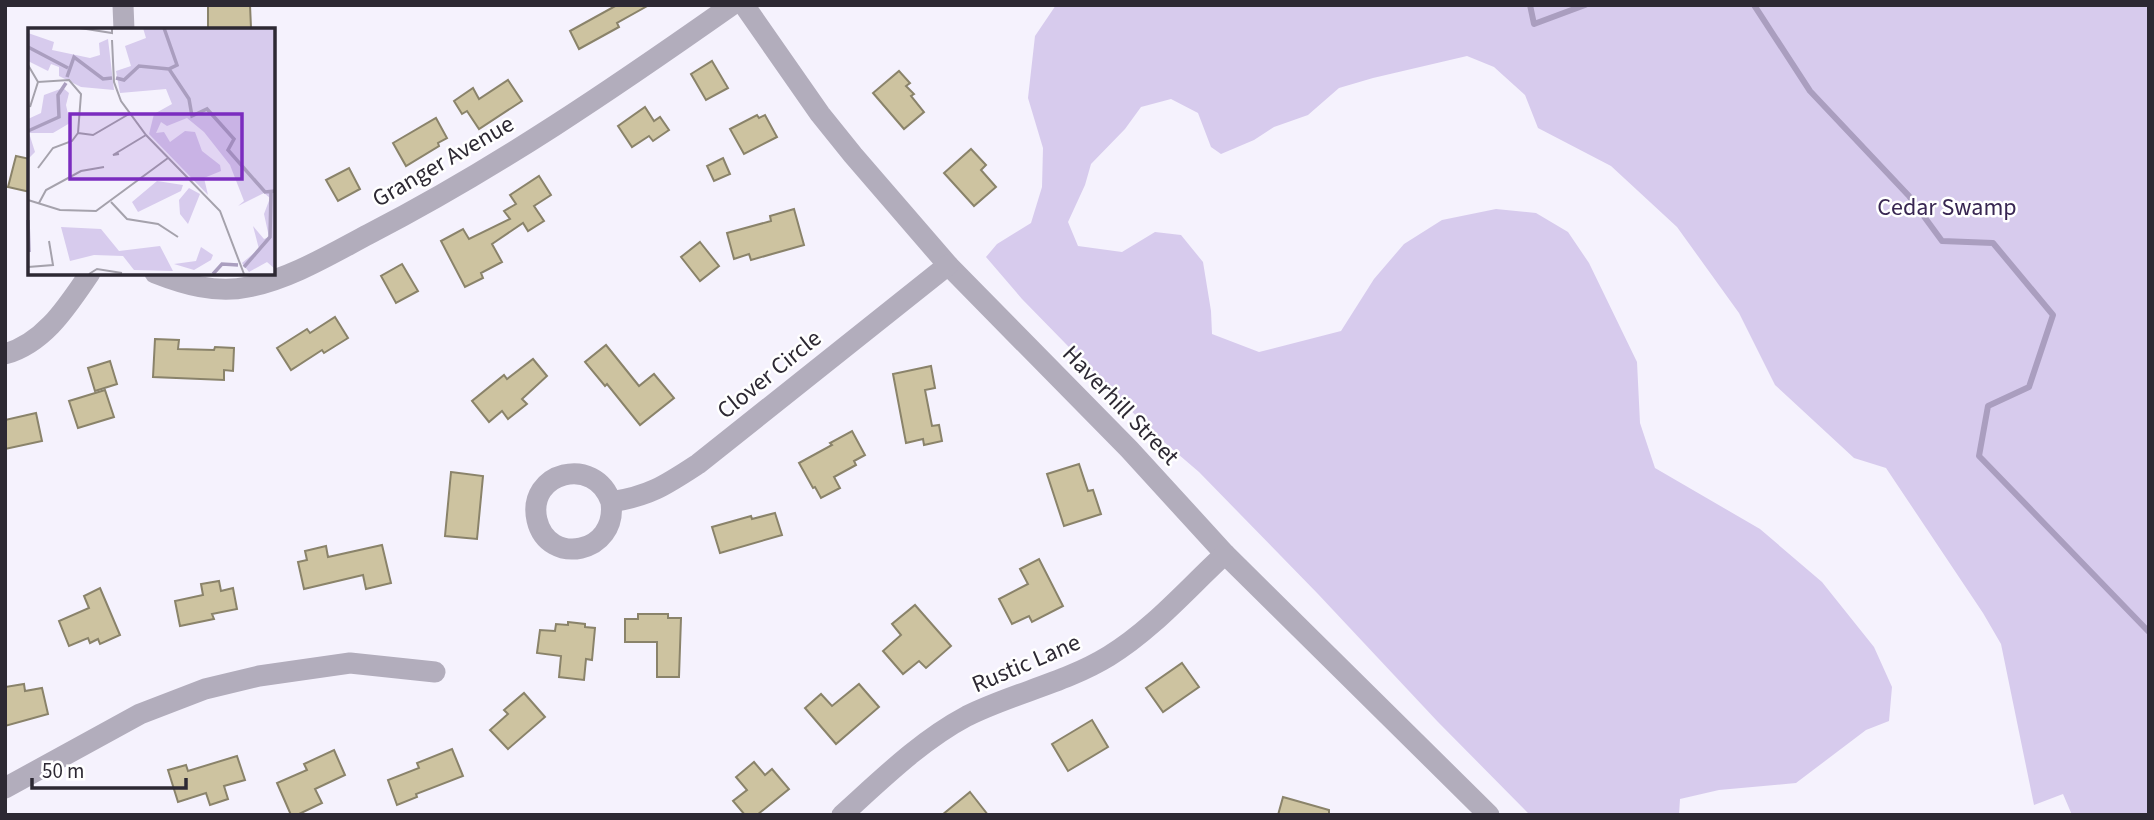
<svg xmlns="http://www.w3.org/2000/svg" width="2154" height="820" font-family="'Source Sans 3',sans-serif">
	<rect width="100%" height="100%" fill="#f5f2fd"/>
	<!-- green -->
	<polygon fill="#d7cbed" points="1056,5 2149,5 2149,815 2072,815 2063,794 2034,805 2001,644 1983,613 1886,468 1854,458 1775,385 1739,313 1677,227 1611,166 1538,128 1525,95 1494,67 1467,56 1373,78 1339,88 1308,115 1274,127 1254,140 1221,154 1211,147 1198,113 1171,99 1141,107 1125,129 1091,164 1085,185 1068,222 1078,246 1122,252 1155,232 1181,235 1203,262 1211,311 1212,334 1259,352 1341,331 1374,279 1404,244 1442,220 1496,209 1536,213 1568,232 1589,263 1637,362 1640,423 1655,468 1760,529 1822,582 1874,647 1892,687 1889,721 1866,730 1796,783 1719,790 1680,799 1679,815 1530,815 1438,722 1318,594 1199,472 1150,430 1022,299 986,257 997,244 1031,223 1042,187 1043,148 1028,98 1035,36"/>
	<g fill="none" stroke-linecap="round" stroke-linejoin="round">
		<!-- stream -->
		<g stroke="#aa9ebf" stroke-width="6">
			<polyline points="1530,5 1534,24 1585,5"/>
			<polyline points="1754,5 1810,91 1909,196 1942,241 1993,243 2053,315 2029,387 1988,406 1979,456 2149,632"/>
		</g>
	</g>
	<!-- building -->
	<g fill="#cdc3a0" stroke="#8a836a" stroke-width="2">
		<polygon points="208,5 250,5 251,28 208,29"/>
		<polygon points="617,5 649,5 617,23 619,27 579,49 570,31"/>
		<polygon points="712,61 728,88 706,100 691,74"/>
		<polygon points="899,71 910,83 906,86 914,94 911,96 924,112 904,129 873,93"/>
		<polygon points="508,80 522,101 479,129 467,111 462,114 454,101 473,88 479,99"/>
		<polygon points="645,107 654,121 660,117 669,130 653,141 649,136 632,147 618,126"/>
		<polygon points="757,115 759,118 765,115 777,137 744,154 730,129"/>
		<polygon points="436,118 447,138 438,143 439,146 406,166 393,143"/>
		<polygon points="971,149 986,165 981,170 996,187 974,206 944,173"/>
		<polygon points="16,156 30,159 30,192 8,187"/>
		<polygon points="723,158 730,174 714,181 707,166"/>
		<polygon points="349,168 360,189 338,201 326,180"/>
		<polygon points="539,176 551,195 534,206 544,221 528,231 523,223 492,244 502,262 481,273 483,278 465,287 441,241 463,229 469,239 510,219 504,211 516,204 510,195"/>
		<polygon points="794,209 804,245 751,260 749,254 734,259 727,233 771,221 770,216"/>
		<polygon points="700,242 719,266 700,281 681,257"/>
		<polygon points="402,264 418,291 396,303 381,276"/>
		<polygon points="335,317 348,338 324,353 322,350 291,370 277,348 307,329 310,333"/>
		<polygon points="155,339 179,340 178,349 214,350 215,347 234,348 233,371 224,370 224,380 153,377"/>
		<polygon points="606,345 639,386 654,374 674,398 640,425 607,384 605,386 585,362"/>
		<polygon points="533,359 547,376 522,399 527,404 508,419 502,411 489,422 472,401 504,375 507,379"/>
		<polygon points="110,361 117,384 95,391 88,368"/>
		<polygon points="931,366 935,388 925,390 932,426 939,425 942,441 924,445 923,439 906,443 893,374"/>
		<polygon points="105,390 114,417 78,428 69,401"/>
		<polygon points="36,413 42,441 5,449 5,420"/>
		<polygon points="852,431 865,455 854,461 856,465 834,477 840,488 821,498 815,487 813,488 799,463 832,445 830,443"/>
		<polygon points="1079,464 1088,491 1093,490 1101,514 1064,526 1047,474"/>
		<polygon points="451,472 483,476 477,539 445,536"/>
		<polygon points="775,513 782,535 720,553 712,527 751,516 752,519"/>
		<polygon points="382,545 391,583 366,589 363,575 304,589 298,562 307,560 305,551 326,546 328,557"/>
		<polygon points="1039,559 1063,606 1032,622 1029,616 1012,624 999,599 1028,584 1020,569"/>
		<polygon points="219,581 221,591 233,588 237,609 212,614 214,619 180,626 175,601 203,595 201,584"/>
		<polygon points="100,588 120,635 100,644 98,639 90,643 88,638 69,646 59,621 89,608 84,596"/>
		<polygon points="915,605 951,646 926,668 919,661 903,674 883,651 901,635 892,624"/>
		<polygon points="638,614 668,614 668,618 681,618 679,677 657,677 657,642 625,642 625,619 638,619"/>
		<polygon points="568,622 585,624 585,627 595,628 592,660 586,659 584,680 559,677 561,656 537,653 540,630 555,631 556,624 568,625"/>
		<polygon points="1182,663 1199,687 1163,712 1146,688"/>
		<polygon points="24,684 25,691 42,688 48,714 5,726 5,687"/>
		<polygon points="859,684 879,707 836,744 805,708 821,694 832,706"/>
		<polygon points="524,693 545,717 508,749 490,730 508,714 504,710"/>
		<polygon points="1092,720 1108,747 1068,771 1052,744"/>
		<polygon points="452,749 463,776 416,794 417,797 397,805 388,780 419,768 417,763"/>
		<polygon points="334,750 345,775 315,789 322,803 297,815 291,815 277,783 307,770 304,764"/>
		<polygon points="237,756 245,780 224,786 228,799 210,805 206,793 178,802 168,770 186,765 188,771"/>
		<polygon points="754,762 765,775 772,769 789,789 757,815 745,815 733,801 747,790 736,777"/>
		<polygon points="970,792 988,815 942,815"/>
		<polygon points="1283,797 1329,810 1329,815 1278,815"/>
	</g>
	<g fill="none" stroke-linecap="round" stroke-linejoin="round">
		<!-- minor -->
		<g stroke="#b2adbc" stroke-width="21">
			<polyline points="123,5 124,30"/>
			<polyline points="744,5 820,114 853,155 948,265 1129,449 1225,554 1489,815"/>
			<path d="M155,273C183,284 216,294 248,287C290,279 331,254 369,234C497,168 614,88 732,5"/>
			<path d="M5,354C45,343 68,305 90,273"/>
			<path d="M611,502C618,554 548,567 537,520C526,472 595,454 611,502C650,496 666,485 698,464L948,265"/>
			<polyline points="5,788 140,714 205,689 259,676 350,663 435,672"/>
			<path d="M842,815C881,780 920,741 967,716C1013,693 1065,683 1109,656C1153,629 1188,588 1225,554"/>
		</g>
	</g>
	<g text-anchor="middle" stroke-width="5" stroke-linejoin="round" paint-order="stroke">
		<!-- street labels -->
		<g font-size="24" fill="#2d2933" stroke="#fff">
			<text transform="translate(443 161) rotate(-30)" y="8">Granger Avenue</text>
			<text transform="translate(769 374) rotate(-39)" y="8">Clover Circle</text>
			<text transform="translate(1121 405) rotate(46)" y="8">Haverhill Street</text>
			<text transform="translate(1026 663) rotate(-23)" y="8">Rustic Lane</text>
		</g>
		<!-- park labels -->
		<g font-size="24" fill="#382652" stroke="#fff">
			<text x="1947" y="215">Cedar Swamp</text>
		</g>
	</g>
	<!-- overview -->
	<g transform="translate(28 28)">
		<rect width="247" height="247" fill="#f5f2fd"/>
		<path d="M115,0H247V241L239,234L221,244L214,235L231,221L225,198L236,211L241,209L236,186L242,170L236,165L210,178L216,173L202,137L176,104L159,90L139,98L133,94L128,105L136,104L142,114L157,103L167,104L174,123L192,137L193,143L176,150L180,167L121,106L126,86L144,76L138,61L92,65L88,43L103,38L97,18L118,10ZM0,5L26,14L24,22L62,30L72,27L71,15L80,11L86,62L53,59L31,48V39L23,36L20,43L0,33ZM35,60L41,65L38,77L42,95L25,105H1L7,124L0,131V91L13,85L16,67ZM129,153L155,157L153,163L110,184L104,174ZM161,160L172,166L160,196L152,186L151,172ZM33,199L73,201L91,223L132,218L145,243L106,242L95,228L66,227L42,233ZM173,219L185,227L183,232L166,242L146,236L168,233Z" fill="#d7cbed"/>
		<path fill="none" stroke="#aa9ebf" stroke-width="3.5" d="M136,0L149,37L141,41L161,71L164,88L179,81L206,111L200,122L237,164L247,163M0,19L40,40M39,49L46,29L75,51L84,50M88,50L96,52L111,38L141,41M0,103L31,89L30,67L38,55M0,192L1,224M216,239L242,209L243,164M185,246L194,236L210,237"/>
		<path fill="none" stroke="#a5a2ac" stroke-width="2" d="M52,0L84,5V0M84,12L86,54L93,73L118,107L192,183L216,246M0,37L10,54L41,52L53,66L50,105L44,113L25,120L10,140M2,79L10,54M50,105L65,107L101,86M91,126L85,127L118,107M0,172L32,182L68,183L140,130M83,174L99,191L130,196L150,209M11,175L18,162L53,143L76,139M0,239L25,237L21,213M61,246L69,241L94,245"/>
		<path fill="#7b2cbf" fill-opacity="0.15" stroke="#7b2cbf" stroke-width="3.5" d="M42,86H214V151H42Z"/>
		<rect width="247" height="247" fill="none" stroke="#2d2933" stroke-width="3.5"/>
	</g>
	<!-- border -->
	<rect width="2154" height="820" fill="none" stroke="#2d2933" stroke-width="14"/>
	<!-- scale -->
	<path d="M32 778v10h154v-10" fill="none" stroke="#2d2933" stroke-width="3.5"/>
	<text x="42" y="778" font-size="21" fill="#2d2933" stroke="#ffffff" stroke-width="5" paint-order="stroke">50 m</text>
</svg>
